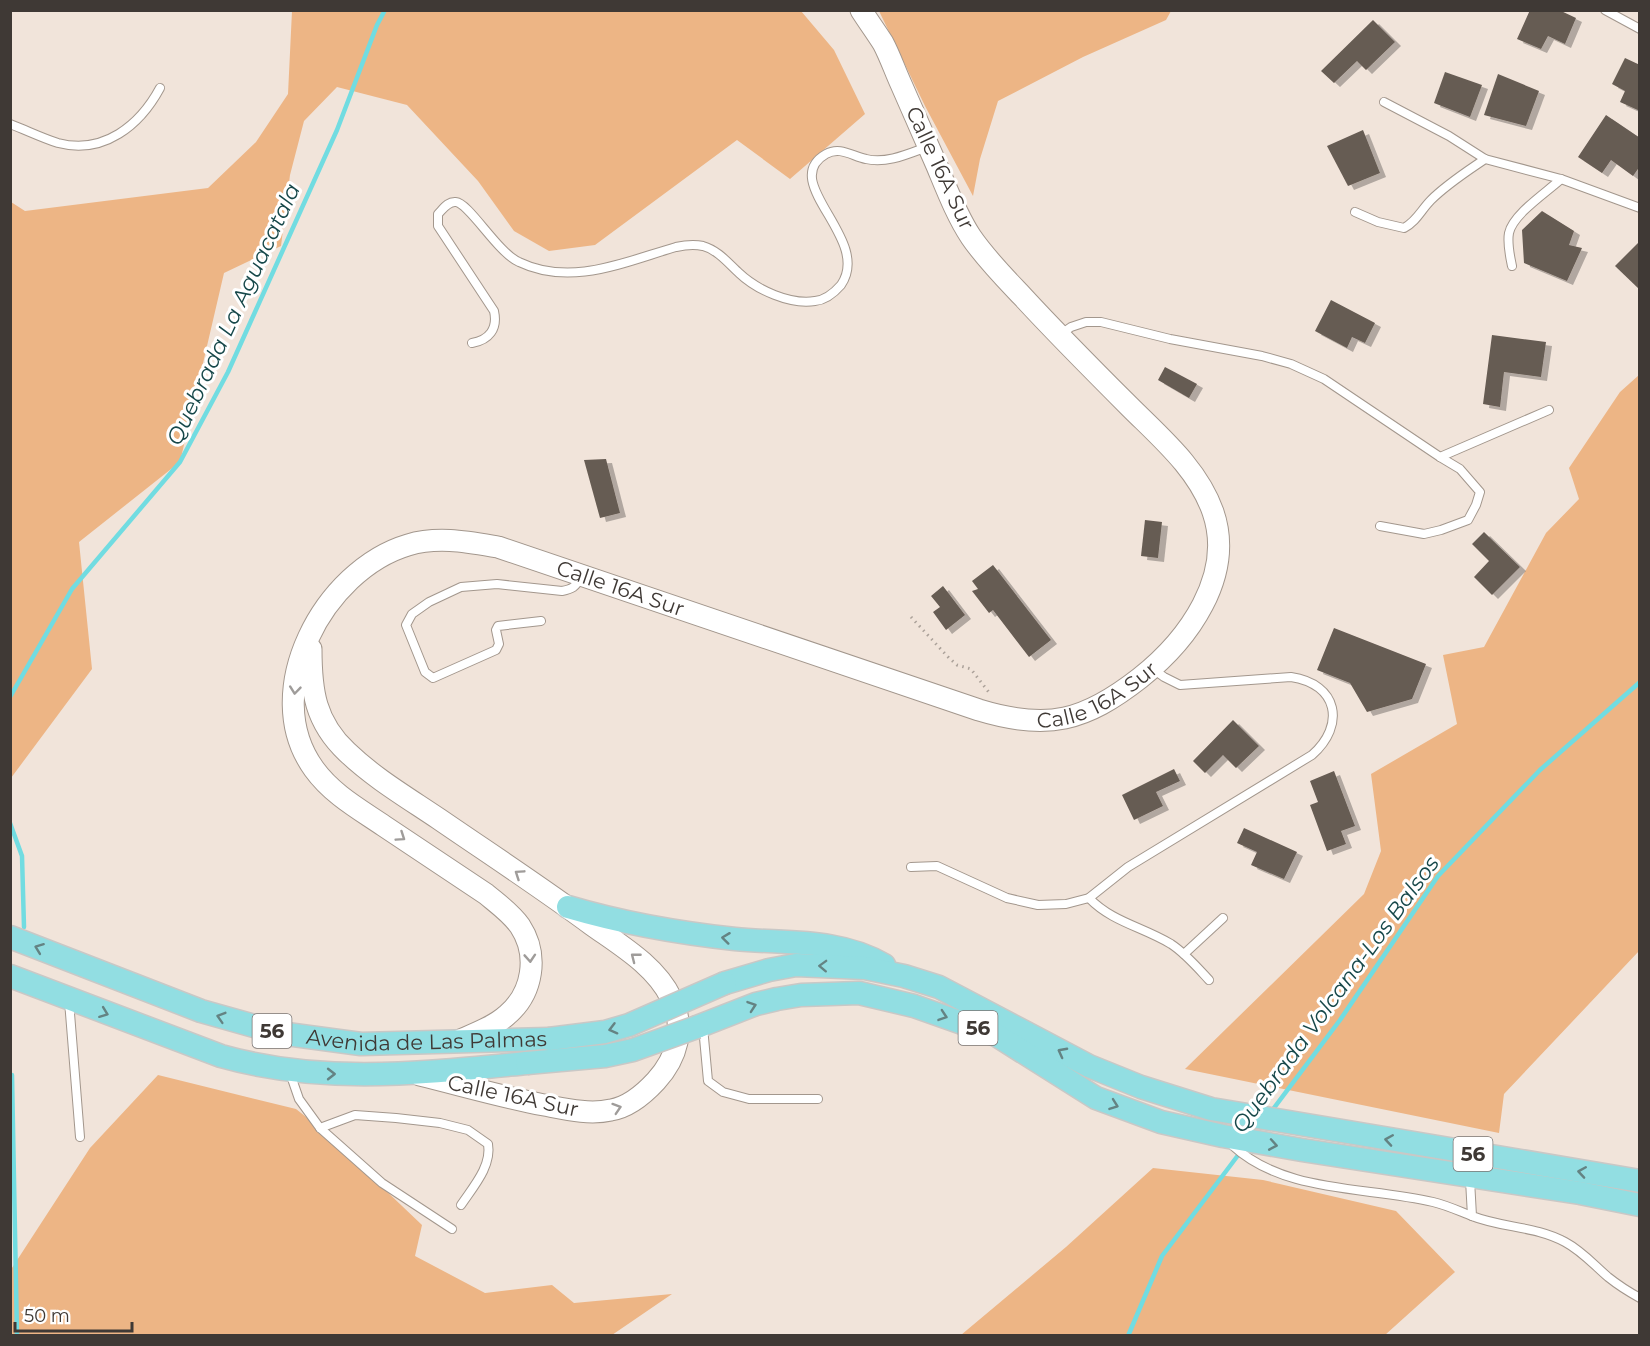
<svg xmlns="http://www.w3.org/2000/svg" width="1650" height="1346" font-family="Montserrat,sans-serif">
	<defs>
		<filter id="shadow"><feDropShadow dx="6" dy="4" stdDeviation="0" flood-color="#0004"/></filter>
	</defs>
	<rect width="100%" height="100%" fill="#f1e4da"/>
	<!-- green -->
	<g fill="#edb585">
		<polygon points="292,11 801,11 834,50 865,114 790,179 737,140 595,245 549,251 514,231 478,181 407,105 337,87 304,121 290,175 281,246 224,273 180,462 79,542 92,669 11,778 11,202 25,211 208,188 256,142 288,94"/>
		<polygon points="879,11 1171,11 1166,20 1083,57 998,101 980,159 973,196 925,106"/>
		<polygon points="1639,375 1639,951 1504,1094 1499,1133 1185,1069 1364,894 1381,851 1371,774 1457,724 1443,655 1484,647 1546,533 1579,499 1569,468 1620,392"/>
		<polygon points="158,1075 296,1109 320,1128 422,1225 415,1256 485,1293 552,1285 574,1303 672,1294 612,1335 11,1336 10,1271 90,1148"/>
		<polygon points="1153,1168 1263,1180 1396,1211 1455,1272 1385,1335 961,1335 1066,1247"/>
	</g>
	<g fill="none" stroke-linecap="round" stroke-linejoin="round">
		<!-- stream -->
		<g stroke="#71dce1" stroke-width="4.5">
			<polyline points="10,697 72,589 180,462 228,372 337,130 377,25 385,10"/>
			<polyline points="10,823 22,856 24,927"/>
			<polyline points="12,1075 17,1336"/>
			<polyline points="1271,1112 1340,1020 1438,876 1540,770 1640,682"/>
			<polyline points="1128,1336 1162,1256 1242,1150"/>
		</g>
	</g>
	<!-- building -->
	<g fill="#665b52" filter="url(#shadow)">
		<polygon points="1530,10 1559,10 1576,18 1565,44 1548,36 1541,49 1517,39"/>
		<polygon points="1373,20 1395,42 1366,70 1357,61 1334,83 1321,71"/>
		<polygon points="1625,58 1640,65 1640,111 1620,102 1625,91 1612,84"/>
		<polygon points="1445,72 1482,85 1470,117 1434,103"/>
		<polygon points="1498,74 1539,91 1526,126 1484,115"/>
		<polygon points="1606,115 1640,138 1640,166 1633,176 1611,160 1602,173 1578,157"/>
		<polygon points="1363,130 1380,173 1348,186 1327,146"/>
		<polygon points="1542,211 1574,231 1569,245 1582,248 1567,281 1524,263 1522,230"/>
		<polygon points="1640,241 1640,290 1615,266"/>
		<polygon points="1331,300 1375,323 1365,343 1352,337 1347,348 1315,331"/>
		<polygon points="1492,335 1546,342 1541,377 1504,372 1500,407 1483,404"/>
		<polygon points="1165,367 1197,384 1189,398 1158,380"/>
		<polygon points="606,459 620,513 600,518 584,460"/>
		<polygon points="1145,520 1162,522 1158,558 1141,556"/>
		<polygon points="1484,532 1520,567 1492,595 1474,577 1489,561 1472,544"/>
		<polygon points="993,565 1051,640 1029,657 993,610 989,613 972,591 978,589 972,581"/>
		<polygon points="943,586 965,615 946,630 933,612 940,607 931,596"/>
		<polygon points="1334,628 1426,664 1412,699 1367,712 1350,683 1317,670"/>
		<polygon points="1233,720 1259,746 1236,768 1223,755 1205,773 1193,761"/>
		<polygon points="1174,769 1180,781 1156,792 1163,806 1134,820 1122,795"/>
		<polygon points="1334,771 1355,826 1341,831 1346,844 1327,851 1310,805 1318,802 1310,781"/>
		<polygon points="1244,828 1297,852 1284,879 1251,865 1257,852 1237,843"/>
	</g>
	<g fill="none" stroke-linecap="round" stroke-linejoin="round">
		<!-- service casing -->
		<g stroke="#a3978d" stroke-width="10">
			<g id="service">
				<polyline points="1605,10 1640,29"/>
				<polyline points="1384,102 1449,136 1485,159 1561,179 1640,208"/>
				<path d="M10,124C26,130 42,138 58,143C104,155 140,125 160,88"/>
				<path d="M1355,212L1378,222L1404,228C1417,221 1421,210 1431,200C1447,184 1466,172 1485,159"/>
				<path d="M1512,266C1510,256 1507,244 1509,233C1513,214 1547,192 1561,179"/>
				<polyline points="1061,334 1071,327 1086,322 1101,322 1170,339 1262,356 1291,364 1324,379 1440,457 1460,469 1480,492 1476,505 1468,520 1441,530 1424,534 1380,526"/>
				<path d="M472,343C489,340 498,329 494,311L438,226V214C443,209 448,201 456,202C469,203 498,253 519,262C571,287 624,262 676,247C685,245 694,244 703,246C718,250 729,264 739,273C757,290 790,305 815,301C826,300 834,293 841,285C873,239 777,182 826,154C840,146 852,156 866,159C886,164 908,154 927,147"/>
				<polyline points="1440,457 1549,410"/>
				<path d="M541,621L498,626L496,630L499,644L496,650L433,678L425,672L406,625L412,614L429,602L461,587L497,584L562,591C572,589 576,587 580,578"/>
				<path d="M911,867L937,866L1007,898L1038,905L1066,904L1089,898L1128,867L1312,755C1346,725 1338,684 1291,677L1180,685L1164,677L1153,669"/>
				<path d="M1089,898C1112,922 1143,927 1171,944C1185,953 1197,967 1209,980"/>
				<polyline points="1184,954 1223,918"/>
				<polyline points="69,1001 80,1137"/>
				<polyline points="703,1027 708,1081 723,1092 749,1099 818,1099"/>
				<polyline points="290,1073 299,1099 320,1128 382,1183 452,1229"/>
				<path d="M320,1128L355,1115L396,1118L440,1123L468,1130L488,1144C492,1166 473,1187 461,1205"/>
				<path d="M1232,1145C1285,1194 1366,1186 1433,1202C1446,1205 1459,1211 1472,1216"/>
				<path d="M1470,1180L1472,1216C1502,1228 1536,1226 1565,1242C1582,1251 1594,1265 1608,1277C1618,1285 1629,1292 1640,1298"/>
			</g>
		</g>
		<!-- secondary casing -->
		<g stroke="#a3978d" stroke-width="23">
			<g id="secondary">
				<path d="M311,649C311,691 315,722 347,752C374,778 408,798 439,819C490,854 542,888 592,925C620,945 656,966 671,998C686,1028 677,1058 656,1081C644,1094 629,1107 611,1110C589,1115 565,1109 544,1105C502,1097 461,1085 420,1075"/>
				<path id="s1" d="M458,1041C474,1034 494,1027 507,1015C533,993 539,955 520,926C511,913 498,904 486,894C452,871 418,849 384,826C359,809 332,794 314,769C258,692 324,570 408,545C438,536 468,542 498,547L979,710C1048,731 1085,721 1140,678C1188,640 1235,576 1213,512C1198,469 1161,438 1130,407C1094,371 1058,335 1023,297C1005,278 986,259 971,237C957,216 947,190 937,166C925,139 913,111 901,84C895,71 890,56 883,43C876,32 868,21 861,10"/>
			</g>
		</g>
		<!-- primary casing -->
		<g stroke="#c9c8c6" stroke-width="25">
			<g id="primary">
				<path d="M568,907C622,923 679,933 735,939C787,944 838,938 884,965"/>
				<path id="s2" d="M10,937L201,1011L279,1033L361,1044L549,1039"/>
				<path d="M10,976L221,1056C323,1085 423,1073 527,1063"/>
				<polyline points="725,983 769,970 796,965 865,968 904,976 939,987 1089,1066 1141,1087 1211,1109 1640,1181"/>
				<polyline points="697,1027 756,1004 777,999 801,995 859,993 914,1006 996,1035 1096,1098 1161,1122 1223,1136 1302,1150 1580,1193 1640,1205"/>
			</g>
		</g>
		<!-- path -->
		<polyline stroke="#aba199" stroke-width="3" stroke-dasharray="1.5 4.5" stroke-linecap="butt" points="911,617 949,658 957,665 971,669 991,695"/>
		<!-- service -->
		<use href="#service" stroke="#fff" stroke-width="8"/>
		<!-- secondary -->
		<use href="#secondary" stroke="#fff" stroke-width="21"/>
		<!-- primary -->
		<use href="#primary" stroke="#92dee2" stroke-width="22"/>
		<!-- primary-bridge casing -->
		<g stroke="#c9c8c6" stroke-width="25" stroke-linecap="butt">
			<g id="primary-bridge">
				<polyline points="549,1039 605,1032 629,1025 725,983"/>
				<polyline points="527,1063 605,1056 633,1050 697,1027"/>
			</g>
		</g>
		<!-- primary-bridge -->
		<use href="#primary-bridge" stroke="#92dee2" stroke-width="22"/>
	</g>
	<!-- one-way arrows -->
	<defs><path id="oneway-chevron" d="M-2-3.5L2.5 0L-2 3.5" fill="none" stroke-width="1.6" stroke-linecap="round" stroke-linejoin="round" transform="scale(1.5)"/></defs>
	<g stroke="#9f9c9a">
		<use href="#oneway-chevron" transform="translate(295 690) rotate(96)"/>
		<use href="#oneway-chevron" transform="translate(401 837) rotate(34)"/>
		<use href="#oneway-chevron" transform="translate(519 874) rotate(-146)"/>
		<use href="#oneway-chevron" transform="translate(635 957) rotate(-142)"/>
		<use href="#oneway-chevron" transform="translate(530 958) rotate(86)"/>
		<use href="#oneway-chevron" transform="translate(617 1108) rotate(-18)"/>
	</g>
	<g stroke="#648383">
		<use href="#oneway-chevron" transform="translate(726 938) rotate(-173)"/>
		<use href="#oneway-chevron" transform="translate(39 948) rotate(-159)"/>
		<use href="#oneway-chevron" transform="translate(823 966) rotate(-178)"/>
		<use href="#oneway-chevron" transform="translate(752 1006) rotate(-19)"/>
		<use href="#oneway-chevron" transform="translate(104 1013) rotate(21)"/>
		<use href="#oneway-chevron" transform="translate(943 1016) rotate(19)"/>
		<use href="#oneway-chevron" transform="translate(221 1017) rotate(-163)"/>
		<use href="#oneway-chevron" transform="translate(613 1029) rotate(165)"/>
		<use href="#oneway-chevron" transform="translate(1062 1052) rotate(-152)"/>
		<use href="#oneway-chevron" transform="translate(331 1074)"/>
		<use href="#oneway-chevron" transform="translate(1114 1105) rotate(20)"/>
		<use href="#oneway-chevron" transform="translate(1389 1140) rotate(-171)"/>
		<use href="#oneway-chevron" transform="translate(1273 1145) rotate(10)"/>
		<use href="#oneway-chevron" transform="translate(1582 1172) rotate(-171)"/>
	</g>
	<g text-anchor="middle" stroke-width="6" stroke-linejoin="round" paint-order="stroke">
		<!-- shield labels -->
		<g fill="#fff" stroke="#797472" stroke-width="1.5">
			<rect x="958.5" y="1011" width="39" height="34" rx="4.5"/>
			<rect x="252.5" y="1014" width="39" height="34" rx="4.5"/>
			<rect x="1453.5" y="1137" width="39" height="34" rx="4.5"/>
		</g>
		<g font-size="20" font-weight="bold" fill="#3f3935">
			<text x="978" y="1035">56</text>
			<text x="272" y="1038">56</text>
			<text x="1473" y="1161">56</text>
		</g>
		<!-- street labels -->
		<g font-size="21" fill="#3f3935" stroke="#fff">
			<text transform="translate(940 168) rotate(65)" y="7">Calle 16A Sur</text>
			<text dy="7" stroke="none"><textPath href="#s1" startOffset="912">Calle 16A Sur</textPath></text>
			<text dy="7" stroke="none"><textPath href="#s1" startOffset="1416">Calle 16A Sur</textPath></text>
			<text dy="7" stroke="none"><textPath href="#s2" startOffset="434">Avenida de Las Palmas</textPath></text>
			<text transform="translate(513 1096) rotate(12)" y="7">Calle 16A Sur</text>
		</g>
		<!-- water labels -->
		<g font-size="22" font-style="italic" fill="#17484a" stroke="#fff">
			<text transform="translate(233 314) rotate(-65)" y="8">Quebrada La Aguacatala</text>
			<text transform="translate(1335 994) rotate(-54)" y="8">Quebrada Volcana-Los Balsos</text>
		</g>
	</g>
	<!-- border -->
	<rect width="1650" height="1346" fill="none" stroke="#3f3935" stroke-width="24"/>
	<!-- scale -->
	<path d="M15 1322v9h117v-9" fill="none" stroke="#3f3935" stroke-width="3"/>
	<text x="24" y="1322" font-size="18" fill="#3f3935" stroke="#ffffff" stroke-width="4.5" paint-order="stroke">50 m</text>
</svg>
